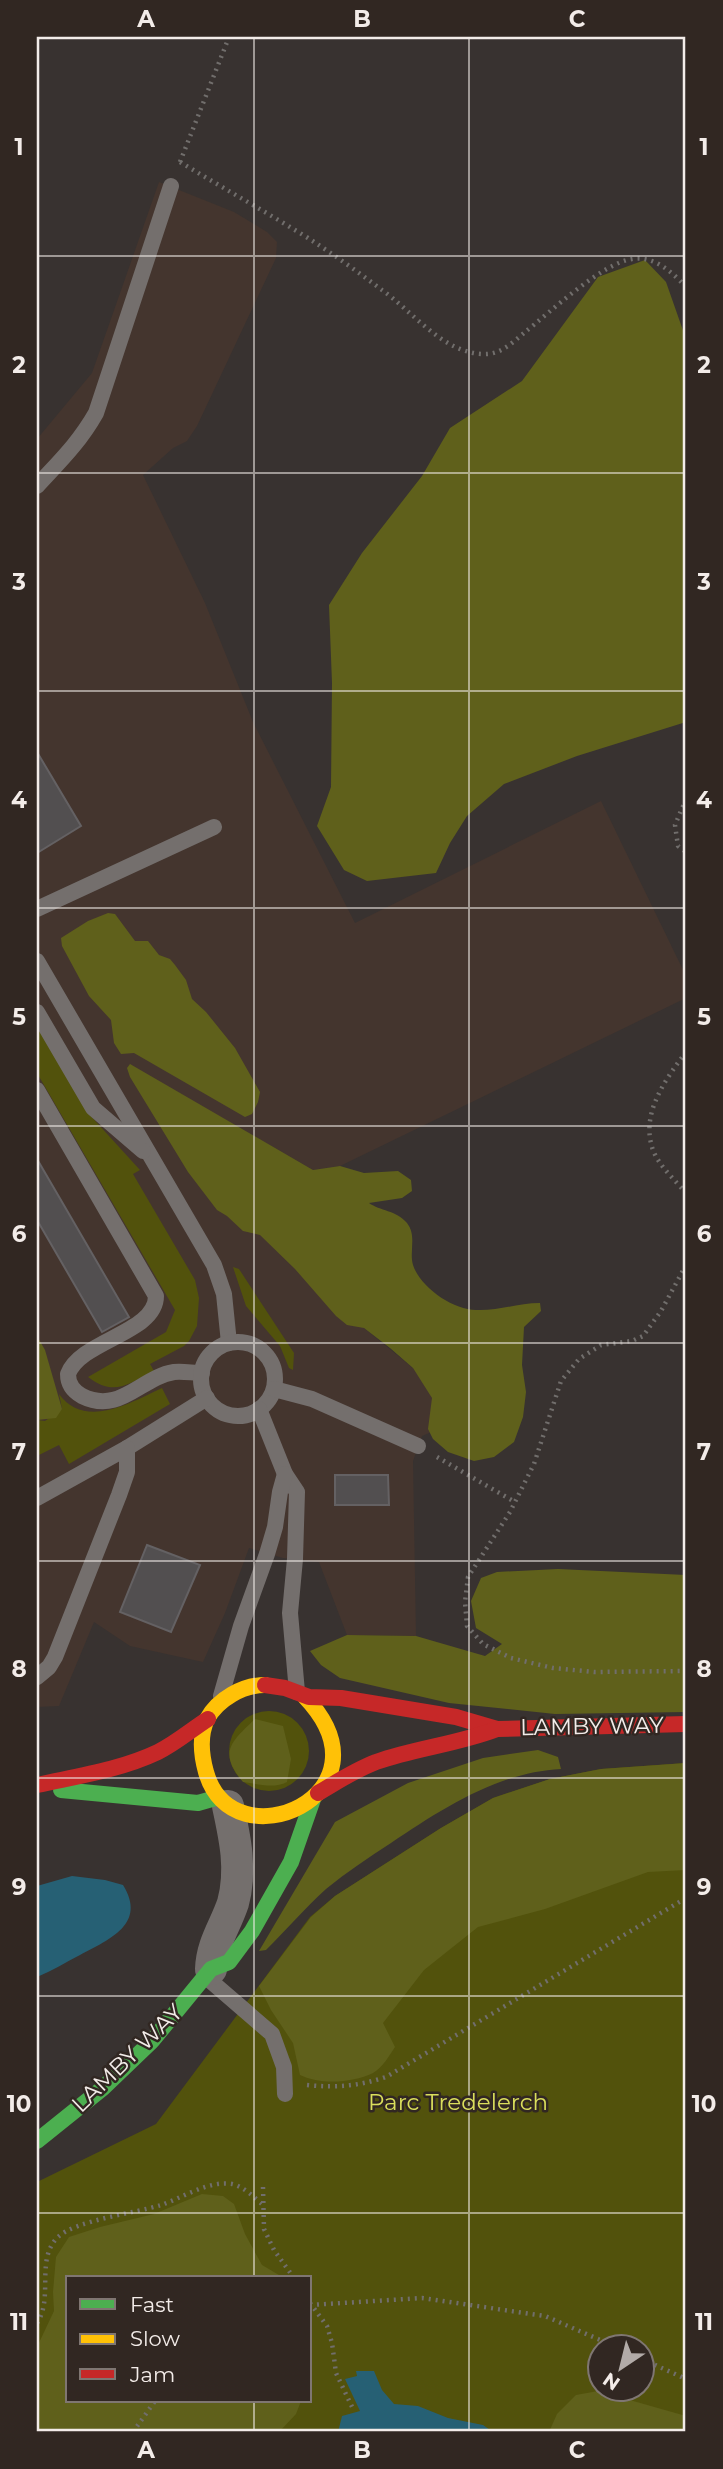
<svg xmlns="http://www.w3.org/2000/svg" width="723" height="2469" font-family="Montserrat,sans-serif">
	<rect width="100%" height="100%" fill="#383230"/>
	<!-- built -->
	<polygon fill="#44352e" points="159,182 234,212 267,232 277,242 276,258 197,426 187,441 173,448 143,475 205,603 253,722 355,923 601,801 686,976 686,998 340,1166 313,1170 135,1068 364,1328 413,1368 430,1391 432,1398 434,1431 422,1436 413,1461 416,1636 347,1635 319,1562 283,1558 249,1548 225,1613 203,1662 130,1646 94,1622 59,1706 37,1707 37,439 92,373"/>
	<!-- green -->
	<g fill="#52520c" fill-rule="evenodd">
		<path d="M37,1026L88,1113L140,1170L133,1174L195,1280L199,1298L197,1326L189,1341L184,1346L150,1364L154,1371C128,1384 114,1397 88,1377L166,1332L175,1310L37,1073Z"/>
		<polygon points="233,1267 239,1269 294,1353 293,1370 289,1368 280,1346 246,1306"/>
		<path d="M162,1388L170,1404L69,1464L59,1445L37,1456V1420L45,1421L62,1409L59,1394C85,1430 132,1402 162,1388Z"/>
		<circle cx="269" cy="1751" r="40"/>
		<path d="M686,1763V2432H37V2182L156,2124L310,1917L335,1896L441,1828L493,1798L550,1779L601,1769ZM68,2278H310V2401H68ZM600,2346H642V2388H600Z"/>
	</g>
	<!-- forest -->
	<g fill="#5f601b">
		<polygon points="645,260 666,282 686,339 686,722 577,756 504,784 467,816 450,843 436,873 367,881 344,870 317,826 331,787 332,683 329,605 362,553 422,476 450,428 522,381 598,277"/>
		<polygon points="108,913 115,914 135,941 148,941 159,955 170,959 175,965 186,980 192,999 206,1012 235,1048 260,1092 258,1102 252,1114 245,1117 134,1053 121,1054 114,1043 111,1020 89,996 62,946 61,938 88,921"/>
		<path d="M130,1064L313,1170L340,1166L364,1173L398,1171L411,1180L412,1191L402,1198L369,1203C380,1211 396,1210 407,1223C417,1236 409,1251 413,1265C420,1287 453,1310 476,1310C498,1311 518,1303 540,1303L541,1311L524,1327L522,1365L526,1392L523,1417L514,1442L494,1457L474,1461L448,1452L433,1439L428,1429L432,1398L413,1368L390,1348L364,1328L347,1325L336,1316L295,1269L260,1235L243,1231L227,1216L217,1210L188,1172L130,1077L127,1068Z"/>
		<polygon points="37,1336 45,1350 62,1409 56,1418 37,1420"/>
		<polygon points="558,1569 686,1575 686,1712 555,1714 449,1703 340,1678 321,1665 310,1651 347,1635 416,1636 485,1656 502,1644 476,1628 471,1601 481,1578 497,1572"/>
		<path d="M255,1719L283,1726L291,1759L287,1782C274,1789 258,1784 243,1782C218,1752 231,1742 255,1719Z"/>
		<path d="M538,1750L558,1757L561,1769C498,1772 442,1809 391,1843C369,1857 347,1872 326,1889C305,1908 286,1930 266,1950L259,1951L335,1822L408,1783L483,1758Z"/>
		<path d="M686,1763V1870L648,1872L545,1909L478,1927L424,1970L383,2023L395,2047C389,2056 383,2067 373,2073C352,2083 321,2085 300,2075L293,2043L271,2010L259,1986L311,1917L335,1896L441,1828L493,1798L550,1779L601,1769Z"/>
		<polygon points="202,2194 223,2196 234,2204 245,2234 262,2265 284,2278 68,2278 68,2401 301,2401 296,2414 279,2432 37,2432 37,2347 54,2311 53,2292 56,2257 69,2237 100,2227 154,2214"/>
		<polygon points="598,2391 686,2416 686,2432 549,2432 557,2414 576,2395"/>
	</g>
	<!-- water -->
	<g fill="#266074">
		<path d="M72,1876L105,1880L123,1885C147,1924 110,1939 80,1955C66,1962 52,1971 37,1977V1886Z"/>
		<polygon points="356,2371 374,2371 382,2390 394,2404 418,2406 448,2418 483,2425 493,2432 338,2432 342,2416 360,2411 345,2379 357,2376"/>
	</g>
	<!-- building -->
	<g fill="#524f50" stroke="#646163" stroke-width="2">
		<polygon points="37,752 81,826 37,853"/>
		<polygon points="37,1159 129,1317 102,1332 37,1220"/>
		<polygon points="335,1475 388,1475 389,1505 335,1505"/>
		<polygon points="147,1545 200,1565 171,1632 120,1612"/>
	</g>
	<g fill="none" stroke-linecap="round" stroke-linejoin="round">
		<!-- path -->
		<g stroke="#716e6c" stroke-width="4.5" stroke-dasharray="2 5" stroke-linecap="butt">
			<path d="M180,162C223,188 266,212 308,238C333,254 358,272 382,290C412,311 443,353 483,354C500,355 512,343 524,333C549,313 602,263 632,259C654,255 673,273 686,287"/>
			<polyline points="180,162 229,37"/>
			<polyline points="686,799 675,825 678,846 686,852"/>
			<path d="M686,1052C665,1080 640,1114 653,1150C659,1166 675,1180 686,1193"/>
			<polyline points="686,1265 661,1311 643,1336 632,1341 601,1345 579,1359 561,1381 534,1464 510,1512 468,1577 465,1602 467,1626 483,1644 511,1658 553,1668 594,1672 686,1671"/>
			<polyline points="437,1457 515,1502"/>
			<path d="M307,2085C336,2088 359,2086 386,2077L686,1898"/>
			<polyline points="263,2187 264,2229 274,2250 294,2278"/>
			<polyline points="310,2303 327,2326 332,2343 336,2373 353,2409"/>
			<polyline points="310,2305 422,2298 545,2316 614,2346"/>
			<path d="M37,2323C54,2298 35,2259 58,2237C76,2220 136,2213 161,2205C182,2198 209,2180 232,2184C243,2186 255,2198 263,2205"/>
			<polyline points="642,2359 686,2379"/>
			<polyline points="133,2432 155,2401"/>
		</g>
		<!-- lane -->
		<g stroke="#746f6d" stroke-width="16">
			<path d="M37,486C60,461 79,443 96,413L171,186"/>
			<polyline points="37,909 214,827"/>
			<polyline points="37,961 214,1265 224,1294 229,1343"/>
			<polyline points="37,1012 93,1108 143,1151"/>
			<path d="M37,1090L156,1296C156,1333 81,1340 68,1374C68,1384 73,1391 82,1396C120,1415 141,1377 174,1372C183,1371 193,1373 202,1373"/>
			<circle cx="238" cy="1379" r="37"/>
			<polyline points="274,1389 312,1399 418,1446"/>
			<polyline points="259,1409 285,1474 297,1492 295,1559 290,1613 297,1692"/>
			<polyline points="37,1498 127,1448 207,1398"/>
			<polyline points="37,1677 49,1667 55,1657 119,1495 127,1472 127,1448"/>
			<polyline points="221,1696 241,1626 267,1554 275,1527 280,1492 285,1474"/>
			<polyline points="206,1977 272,2034 284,2067 285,2094"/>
		</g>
		<!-- street -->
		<path stroke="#746f6d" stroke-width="32" d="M211,1969C212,1943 225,1927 233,1903C242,1870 235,1838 228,1806"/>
		<!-- fast -->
		<g stroke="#4caf50" stroke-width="16">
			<polyline points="61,1790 198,1803 219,1797"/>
			<polyline points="37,2141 103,2088 152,2041 211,1969 229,1962 252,1931 291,1862 313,1799"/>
		</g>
		<!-- slow -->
		<path stroke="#ffc107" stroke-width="16" d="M265,1685C243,1685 218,1699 207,1719C199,1736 201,1754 206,1772C232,1866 398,1795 305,1697"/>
		<!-- jam -->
		<g stroke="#c62828" stroke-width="16">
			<polyline points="265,1685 285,1688 309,1697 341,1698 456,1717 497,1729"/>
			<path d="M37,1785C78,1776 120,1770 158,1752C176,1743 191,1730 208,1719"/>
			<path d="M318,1793C337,1782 355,1770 376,1762C416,1748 458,1744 497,1729L686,1724"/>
		</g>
	</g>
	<!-- grid -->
	<path fill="none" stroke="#f3ece9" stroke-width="2" stroke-opacity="0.55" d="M254,37V2278M469,37V2432M37,256H686M37,473H686M37,691H686M37,908H686M37,1126H686M37,1343H686M37,1561H686M37,1778H686M37,1996H686M37,2213H686M254,2401V2432"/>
	<g text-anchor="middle" stroke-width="5" stroke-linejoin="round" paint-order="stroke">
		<!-- street labels -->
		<g font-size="23" fill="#f3ece9" stroke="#312722">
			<text transform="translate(592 1726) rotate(-1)" y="8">LAMBY WAY</text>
			<text transform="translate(127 2058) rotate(-44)" y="8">LAMBY WAY</text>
		</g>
		<!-- park labels -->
		<g font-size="23" fill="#dade5c" stroke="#312722">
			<text x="458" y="2110">Parc Tredelerch</text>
		</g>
	</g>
	<!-- border -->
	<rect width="723" height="2469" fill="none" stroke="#312722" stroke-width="77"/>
	<!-- legend -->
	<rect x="66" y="2276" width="245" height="126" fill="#312722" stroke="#7f7672" stroke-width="2"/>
	<rect x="80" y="2299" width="35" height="10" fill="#4caf50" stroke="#7f7672" stroke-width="2"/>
	<text x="130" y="2312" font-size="21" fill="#f3ece9">Fast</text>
	<rect x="80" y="2334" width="35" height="10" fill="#ffc107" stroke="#7f7672" stroke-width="2"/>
	<text x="130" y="2346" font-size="21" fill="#f3ece9">Slow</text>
	<rect x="80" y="2369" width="35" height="10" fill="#c62828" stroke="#7f7672" stroke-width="2"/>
	<text x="130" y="2382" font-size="21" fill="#f3ece9">Jam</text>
	<!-- north arrow -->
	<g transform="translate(621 2368) rotate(215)"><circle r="33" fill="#312722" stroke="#7f7672" stroke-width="2"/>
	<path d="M0-5L12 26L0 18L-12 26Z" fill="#b2aba8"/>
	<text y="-10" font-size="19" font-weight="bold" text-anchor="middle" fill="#f3ece9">N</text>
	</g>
	<rect x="38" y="38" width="646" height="2392" fill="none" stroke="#f3ece9" stroke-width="2.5"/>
	<g font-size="23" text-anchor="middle" font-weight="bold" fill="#f3ece9">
		<text x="146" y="27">A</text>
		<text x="362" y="27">B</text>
		<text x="577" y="27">C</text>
		<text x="19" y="155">1</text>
		<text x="704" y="155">1</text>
		<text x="19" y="373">2</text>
		<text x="704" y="373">2</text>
		<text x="19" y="590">3</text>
		<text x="704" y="590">3</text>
		<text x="19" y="808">4</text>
		<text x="704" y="808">4</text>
		<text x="19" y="1025">5</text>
		<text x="704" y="1025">5</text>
		<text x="19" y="1242">6</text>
		<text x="704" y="1242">6</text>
		<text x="19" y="1460">7</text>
		<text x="704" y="1460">7</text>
		<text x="19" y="1677">8</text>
		<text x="704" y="1677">8</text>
		<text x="19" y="1895">9</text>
		<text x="704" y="1895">9</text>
		<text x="19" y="2112">10</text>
		<text x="704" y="2112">10</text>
		<text x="19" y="2330">11</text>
		<text x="704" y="2330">11</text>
		<text x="146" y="2458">A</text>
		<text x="362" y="2458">B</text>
		<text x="577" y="2458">C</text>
	</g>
</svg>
